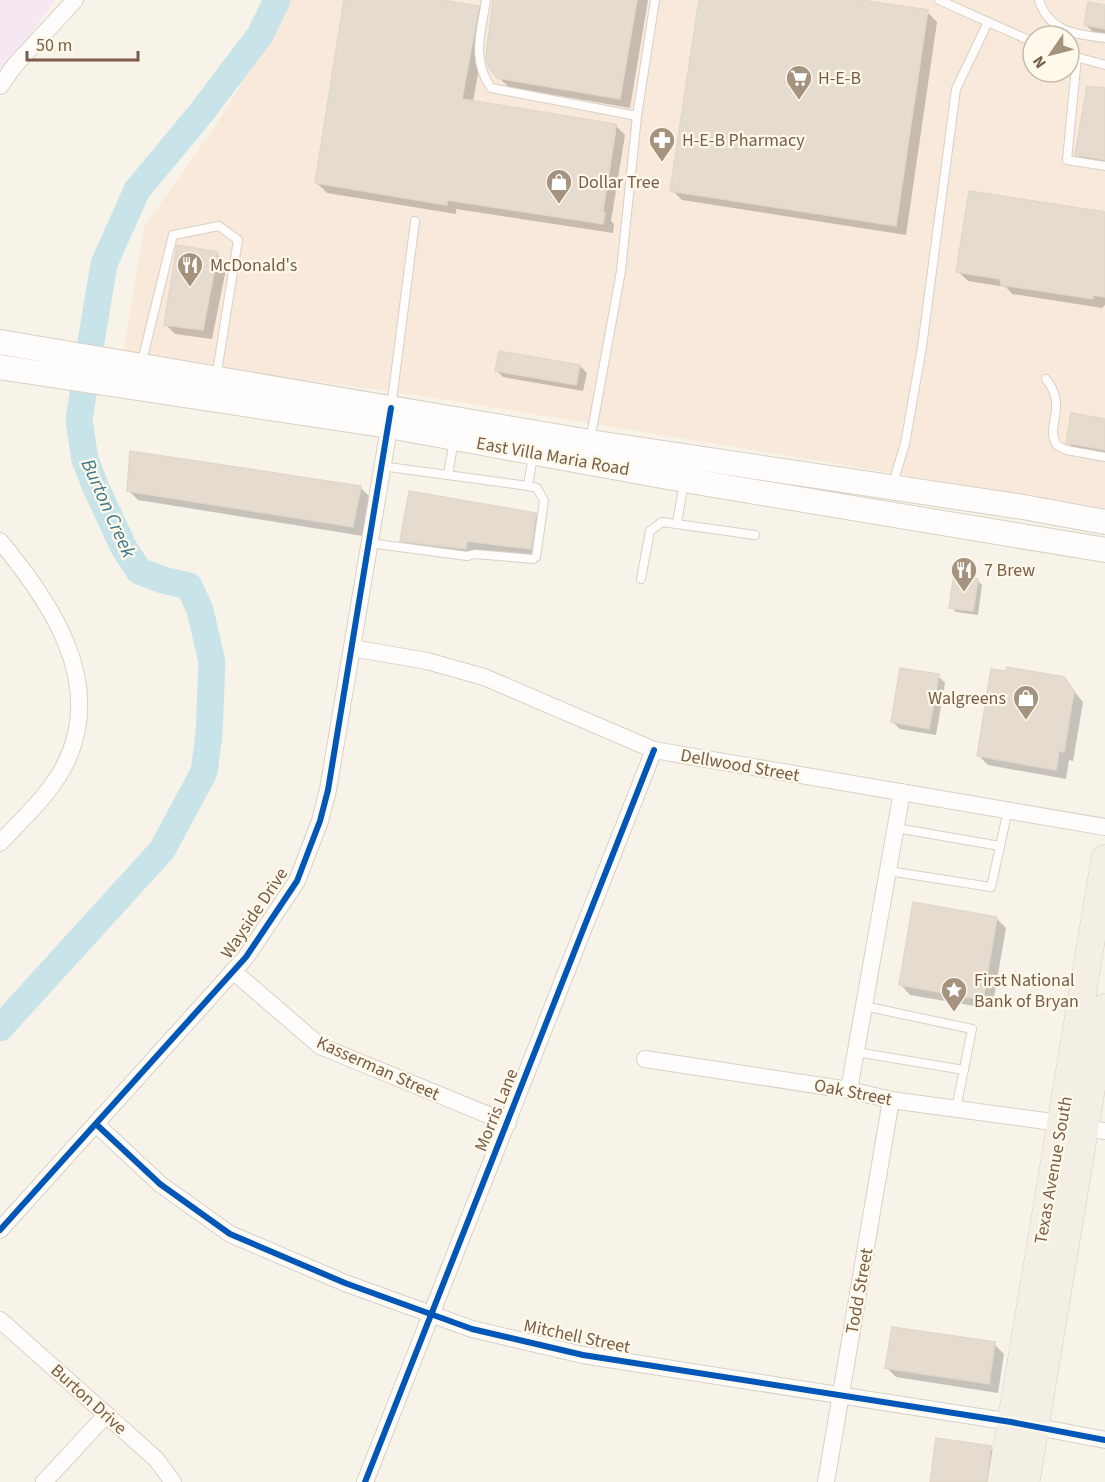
<svg xmlns="http://www.w3.org/2000/svg" width="1105" height="1482" font-family="'Source Sans 3',sans-serif">
	<rect width="100%" height="100%" fill="#f8f3e8"/>
	<!-- commercial -->
	<path fill="#f9e9db" fill-rule="evenodd" d="M289,0H1105V508L429,397L123,354L144,227L218,122L281,19ZM1033,36H1069V72H1033Z"/>
	<!-- education -->
	<polygon fill="#f5e8f2" points="0,0 55,0 0,77"/>
	<!-- shadow -->
	<g fill="#0003" fill-rule="evenodd">
		<path d="M346,0H433L478,7L488,17L473,102L615,125L625,135L611,221L614,224L613,233L456,209V214L327,193L317,183ZM613,131H616L602,220L599,219Z"/>
		<polygon points="494,0 648,0 630,108 509,87 498,77 487,55"/>
		<polygon points="700,0 850,0 927,12 937,22 906,235 682,200 672,190"/>
		<polygon points="1105,7 1105,33 1093,32 1086,25"/>
		<polygon points="1105,90 1105,165 1084,162 1077,154"/>
		<polygon points="1105,213 1105,305 1102,308 1012,294 1006,287 968,281 958,271"/>
		<polygon points="217,254 227,264 212,339 175,334 165,324"/>
		<polygon points="580,366 587,373 583,391 503,377 496,370"/>
		<polygon points="1105,420 1105,455 1075,450 1068,442"/>
		<polygon points="131,453 361,488 371,498 363,536 138,500 128,490"/>
		<polygon points="535,514 545,524 540,558 476,550 476,559 412,550 402,540"/>
		<polygon points="977,580 982,585 978,615 956,612 951,607"/>
		<polygon points="1007,673 1063,678 1083,702 1073,761 1069,760 1066,779 988,765 978,755"/>
		<polygon points="938,676 945,683 936,735 900,729 893,722"/>
		<polygon points="996,918 1006,928 992,1009 910,995 901,985"/>
		<polygon points="994,1344 1004,1354 998,1393 896,1377 886,1367"/>
		<polygon points="990,1448 1000,1458 996,1482 931,1482"/>
	</g>
	<g fill="none" stroke-linecap="round" stroke-linejoin="round">
		<!-- river -->
		<polyline stroke="#c9e4e9" stroke-width="27" points="0,1028 162,850 204,772 209,734 212,662 200,610 189,586 163,580 139,571 124,548 97,490 85,460 79,420 90,348 104,264 137,190 201,113 260,35 277,0"/>
	</g>
	<!-- building -->
	<g fill="#e5dccf" stroke="#e1d7ca" stroke-width="1.5">
		<polygon points="344,0 442,0 479,6 462,99 616,124 602,212 605,213 603,224 447,200 447,205 315,183"/>
		<polygon points="493,0 637,0 620,99 497,78 487,64 486,56"/>
		<polygon points="699,0 860,0 928,10 896,226 670,191"/>
		<polygon points="1088,2 1105,5 1105,29 1084,25"/>
		<polygon points="1087,86 1105,88 1105,160 1075,155"/>
		<polygon points="969,191 1105,212 1105,297 1093,295 1093,299 1001,285 1000,279 956,272"/>
		<polygon points="177,245 218,252 203,330 164,325"/>
		<polygon points="499,351 580,365 576,385 495,371"/>
		<polygon points="1071,413 1105,419 1105,450 1066,443"/>
		<polygon points="130,451 361,486 353,527 127,491"/>
		<polygon points="409,491 536,513 531,549 467,541 466,549 400,541"/>
		<polygon points="954,574 978,579 973,611 949,608"/>
		<polygon points="1007,667 1064,677 1074,691 1064,752 1059,751 1056,770 977,756 991,669 1006,671"/>
		<polygon points="900,668 939,674 929,729 891,722"/>
		<polygon points="913,902 997,917 983,1000 899,985"/>
		<polygon points="892,1327 995,1342 989,1384 885,1368"/>
		<polygon points="936,1438 991,1446 986,1482 930,1482"/>
	</g>
	<g fill="none" stroke-linecap="round" stroke-linejoin="round">
		<!-- service casing -->
		<g stroke="#d7d0c7" stroke-width="10">
			<g id="service">
				<path d="M486,0C481,33 471,59 491,88L637,116"/>
				<polyline points="939,0 1033,42"/>
				<path d="M1039,0C1049,32 1075,34 1105,38"/>
				<polyline points="1069,55 1105,65"/>
				<polyline points="1077,57 1067,160 1105,166"/>
				<polyline points="141,365 173,235 219,226 238,240 216,378"/>
				<path d="M1046,379C1069,408 1044,426 1057,445L1066,450L1105,457"/>
				<polyline points="391,408 415,221"/>
				<polyline points="590,441 621,271 637,116 655,0"/>
				<polyline points="381,466 528,486 533,455"/>
				<polyline points="448,475 454,440"/>
				<polyline points="892,486 905,444 922,347 956,89 988,22"/>
				<polyline points="677,523 684,482"/>
				<polyline points="369,543 467,556 475,554 533,559 536,557 544,501 537,488 528,486"/>
				<polyline points="641,579 650,531 662,522 755,535"/>
				<polyline points="896,828 1000,846"/>
				<polyline points="888,871 991,887 1008,810"/>
				<polyline points="864,1006 972,1029 956,1109"/>
				<polyline points="856,1052 964,1070"/>
			</g>
		</g>
		<!-- minor casing -->
		<g stroke="#d7d0c7" stroke-width="18">
			<g id="minor">
				<polyline points="0,86 15,65 75,0"/>
				<path d="M0,541C50,601 103,679 68,758C54,791 24,817 0,843"/>
				<polyline points="352,648 427,661 484,677 654,750 1105,827"/>
				<polyline points="233,971 320,1046 508,1123"/>
				<polyline points="645,1059 849,1090 891,1100 1060,1123"/>
				<polyline points="849,1090 902,792"/>
				<polyline points="96,1124 160,1184 230,1234 345,1283 472,1329 583,1355 1011,1422 1105,1440"/>
				<polyline points="1085,1128 1105,1131"/>
				<polyline points="0,1230 246,957 297,881 320,821 328,790 391,416"/>
				<polyline points="0,1320 156,1459 173,1482"/>
				<polyline points="44,1482 106,1415"/>
				<polyline points="365,1482 654,750"/>
				<polyline points="826,1482 891,1100"/>
			</g>
		</g>
		<!-- secondary casing -->
		<g stroke="#d7cfc4" stroke-width="26">
			<g id="secondary">
				<polyline points="0,342 590,442 1023,507 1105,522"/>
				<polyline points="0,367 389,426 684,480 1105,550"/>
			</g>
		</g>
		<!-- primary casing -->
		<g stroke="#d7cec4" stroke-width="28">
			<g id="primary">
				<polyline points="1001,1482 1105,858"/>
				<polyline points="1026,1482 1105,1007"/>
			</g>
		</g>
		<!-- service -->
		<use href="#service" stroke="#fefdfc" stroke-width="8"/>
		<!-- minor -->
		<use href="#minor" stroke="#fefdfc" stroke-width="16"/>
		<!-- secondary -->
		<use href="#secondary" stroke="#fefdfc" stroke-width="24"/>
		<!-- primary -->
		<use href="#primary" stroke="#f3efe4" stroke-width="27"/>
		<!-- cycleway casing -->
		<g stroke="#fff9eb" stroke-width="10">
			<g id="cycleway">
				<polyline points="96,1124 160,1184 230,1234 345,1283 472,1329 583,1355 1011,1422 1105,1440"/>
				<polyline points="0,1230 246,957 297,881 320,821 328,790 391,408"/>
				<polyline points="365,1482 654,750"/>
			</g>
		</g>
		<!-- cycleway -->
		<use href="#cycleway" stroke="#0057b8" stroke-width="6"/>
	</g>
	<!-- icons -->
	<defs>
		<g id="supermarket-pin" transform="scale(1.35)"><path d="M0 17L-7.5 6A9.5 9.5 0 1 1 7.5 6Z" fill="#a5927f" stroke="#fff9eb"/><path d="M-6-5.5h2.5l.6 2H6L4.5 2H-2.5L-4.4-4H-6ZM-1.5 3.2a1.3 1.3 0 1 0 .1 0ZM3 3.2a1.3 1.3 0 1 0 .1 0Z" fill="#fff"/></g>
		<g id="pharmacy-pin" transform="scale(1.35)"><path d="M0 17L-7.5 6A9.5 9.5 0 1 1 7.5 6Z" fill="#a5927f" stroke="#fff9eb"/><path d="M-2-6h4v4h4v4h-4v4h-4v-4h-4v-4h4Z" fill="#fff"/></g>
		<g id="shop-pin" transform="scale(1.35)"><path d="M0 17L-7.5 6A9.5 9.5 0 1 1 7.5 6Z" fill="#a5927f" stroke="#fff9eb"/><path d="M-5-2.5h2.3a2.7 3.5 0 0 1 5.4 0H5L5.5 6h-11ZM-1.5-2.5h3a1.5 2.3 0 0 0-3 0Z" fill="#fff"/></g>
		<g id="restaurant-pin" transform="scale(1.35)"><path d="M0 17L-7.5 6A9.5 9.5 0 1 1 7.5 6Z" fill="#a5927f" stroke="#fff9eb"/><path d="M-5-6h1v4h1v-4h1v4h1v-4h1v5L-1.5 .5V6h-2V.5L-5-1ZM5-6V6H3V1.5H1.5Q1.5-4 5-6Z" fill="#fff"/></g>
		<g id="sight-pin" transform="scale(1.35)"><path d="M0 17L-7.5 6A9.5 9.5 0 1 1 7.5 6Z" fill="#a5927f" stroke="#fff9eb"/><path d="M0-6L1.8-2.2L6-1.7L2.9 1.2L3.7 5.4L0 3.3L-3.7 5.4L-2.9 1.2L-6-1.7L-1.8-2.2Z" fill="#fff"/></g>
	</defs>
	<g fill-rule="evenodd">
		<use href="#supermarket-pin" x="799" y="78"/>
		<use href="#pharmacy-pin" x="662" y="140"/>
		<use href="#shop-pin" x="559" y="182"/>
		<use href="#restaurant-pin" x="190" y="265"/>
		<use href="#restaurant-pin" x="964" y="570"/>
		<use href="#shop-pin" x="1026" y="698"/>
		<use href="#sight-pin" x="954" y="990"/>
	</g>
	<g text-anchor="middle" stroke-width="4.5" stroke-linejoin="round" paint-order="stroke">
		<!-- poi labels -->
		<g font-size="18" fill="#795d46" stroke="#fff9eb" text-anchor="start">
			<text x="818" y="84">H-E-B</text>
			<text x="682" y="146">H-E-B Pharmacy</text>
			<text x="578" y="188">Dollar Tree</text>
			<text x="210" y="271">McDonald's</text>
			<text x="984" y="576">7 Brew</text>
			<text x="1006" y="704" text-anchor="end">Walgreens</text>
			<text x="974" y="986">First National<tspan x="974" dy="21">Bank of Bryan</tspan></text>
		</g>
		<!-- street labels -->
		<g font-size="18" fill="#795d46" stroke="#fff9eb">
			<text transform="translate(553 456) rotate(10)" y="6">East Villa Maria Road</text>
			<text transform="translate(740 765) rotate(10)" y="6">Dellwood Street</text>
			<text transform="translate(254 913) rotate(-56)" y="6">Wayside Drive</text>
			<text transform="translate(378 1068) rotate(24)" y="6">Kasserman Street</text>
			<text transform="translate(853 1092) rotate(11)" y="6">Oak Street</text>
			<text transform="translate(496 1110) rotate(-68)" y="6">Morris Lane</text>
			<text transform="translate(1053 1170) rotate(-80)" y="6">Texas Avenue South</text>
			<text transform="translate(859 1291) rotate(-80)" y="6">Todd Street</text>
			<text transform="translate(577 1336) rotate(12)" y="6">Mitchell Street</text>
			<text transform="translate(89 1399) rotate(42)" y="6">Burton Drive</text>
		</g>
		<!-- water labels -->
		<g font-size="20" font-style="italic" fill="#3d798f" stroke="#fff9eb">
			<text transform="translate(109 508) rotate(66)" y="7">Burton Creek</text>
		</g>
	</g>
	<!-- north arrow -->
	<g transform="translate(1051 54) rotate(235)"><circle r="28" fill="#fff9eb" stroke="#c9bba9" stroke-width="1.5"/>
	<path d="M0-4.5L10 22L0 15L-10 22Z" fill="#a5927f"/>
	<text y="-9" font-size="16" font-weight="bold" text-anchor="middle" fill="#795d46">N</text>
	</g>
	<!-- scale -->
	<path d="M27 51v9h111v-9" fill="none" stroke="#795d46" stroke-width="3"/>
	<text x="36" y="51" font-size="18" fill="#795d46" stroke="#fff9eb" stroke-width="4.5" paint-order="stroke">50 m</text>
</svg>
